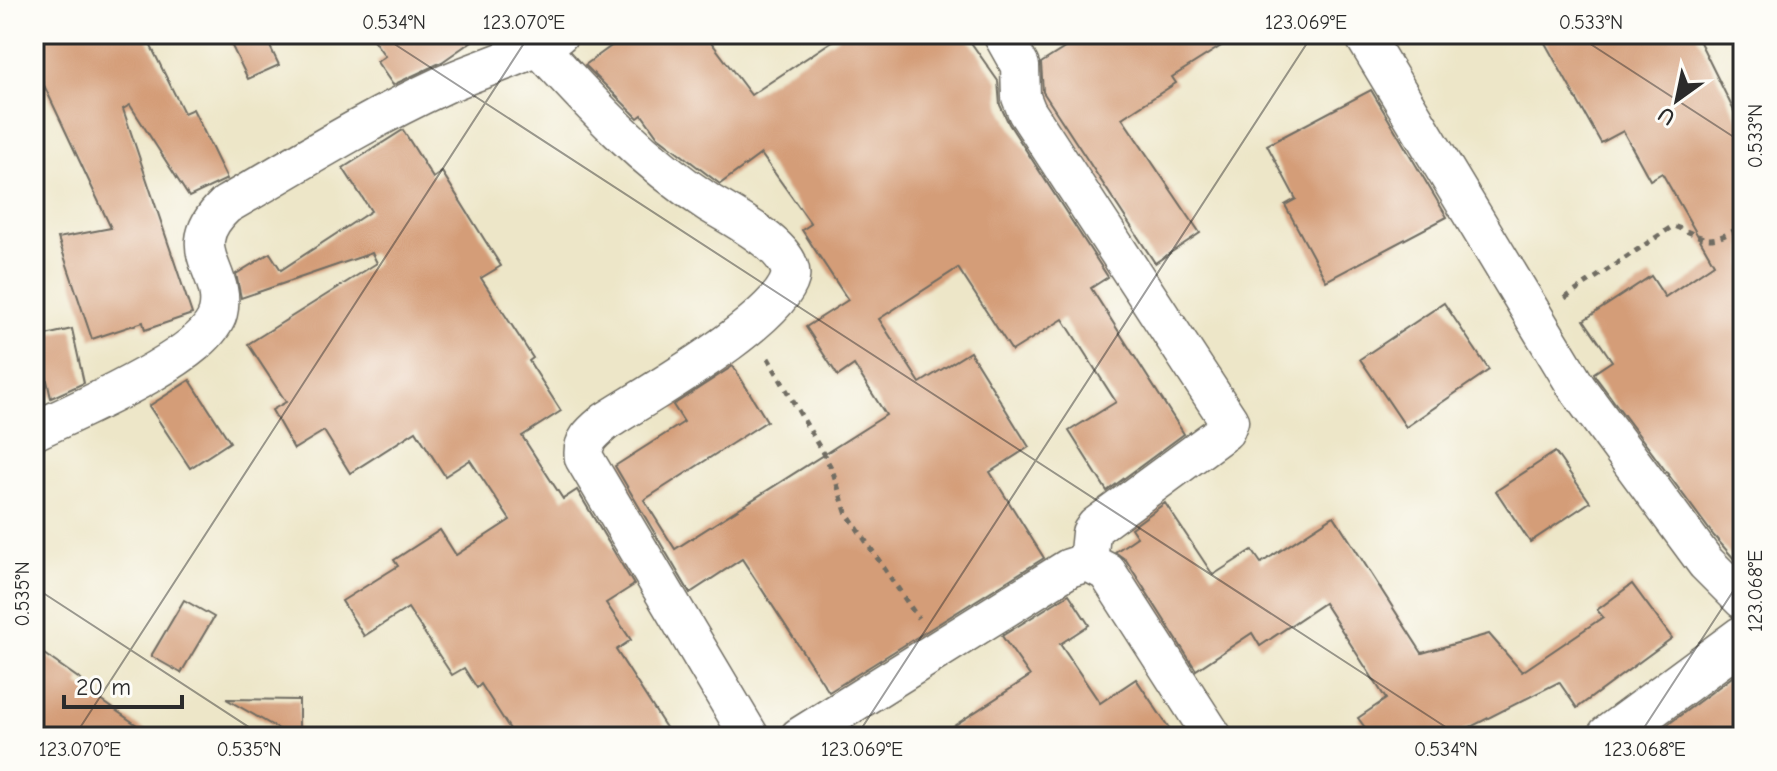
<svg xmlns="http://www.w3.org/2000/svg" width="1777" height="771" font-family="'Comic Neue',sans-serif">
	<rect width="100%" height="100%" fill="#fdfcf7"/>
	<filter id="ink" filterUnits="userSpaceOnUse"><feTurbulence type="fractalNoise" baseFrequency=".0125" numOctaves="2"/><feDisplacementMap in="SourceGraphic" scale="16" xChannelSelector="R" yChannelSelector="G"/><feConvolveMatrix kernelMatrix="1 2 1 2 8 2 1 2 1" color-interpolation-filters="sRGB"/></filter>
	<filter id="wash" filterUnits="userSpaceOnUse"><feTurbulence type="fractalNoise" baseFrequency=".006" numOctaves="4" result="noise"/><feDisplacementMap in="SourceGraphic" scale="32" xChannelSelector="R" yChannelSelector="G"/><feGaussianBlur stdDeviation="1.8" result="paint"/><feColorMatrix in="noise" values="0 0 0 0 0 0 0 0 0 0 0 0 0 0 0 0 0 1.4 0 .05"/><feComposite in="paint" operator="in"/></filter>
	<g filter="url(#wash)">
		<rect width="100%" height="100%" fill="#ede6c8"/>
		<g id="blocks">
			<!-- building -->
			<g fill="#d49d78">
				<polygon points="34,34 145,34 184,113 193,109 227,179 189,197 130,105 123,109 192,314 145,330 143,322 92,339 58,238 111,228 34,64"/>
				<polygon points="226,34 264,34 279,65 248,79"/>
				<polygon points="369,34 482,34 442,62 393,85 377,62 385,56"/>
				<polygon points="628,34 705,34 751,95 843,34 965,34 998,81 1000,105 1009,124 1108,277 1091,288 1184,434 1107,491 1069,431 1116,402 1063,319 1012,351 958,268 879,319 920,383 970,352 1029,447 990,472 1044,558 829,692 742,559 690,593 615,466 684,422 673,405 733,366 767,421 644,500 675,549 886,415 854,365 838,376 806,327 848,300 802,230 811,224 761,154 720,184 658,137 642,115 638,118 585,65"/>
				<polygon points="1087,34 1240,34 1172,77 1176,83 1122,118 1200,233 1155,263 1043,92 1041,63"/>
				<polygon points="1540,34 1696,34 1743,129 1743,569 1714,536 1595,376 1594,373 1612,361 1584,320 1651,276 1665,297 1714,264 1662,173 1650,180 1623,131 1601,143"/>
				<polygon points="1371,90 1447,217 1326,281 1285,205 1296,199 1267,145"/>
				<polygon points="403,130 433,178 442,172 501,266 481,278 533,358 529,361 561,411 522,436 563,499 577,490 634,585 606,603 631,640 616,650 672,737 515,737 481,684 477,688 464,668 452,675 408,608 364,636 342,601 398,566 394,560 440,530 456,555 510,520 470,460 445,476 416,431 350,473 324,431 294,449 272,410 286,402 248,344 377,263 372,253 241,298 236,274 270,253 281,270 371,211 343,168"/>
				<polygon points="1444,303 1489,370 1406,427 1360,359"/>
				<polygon points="72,329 84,383 51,398 37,337"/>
				<polygon points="190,380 230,442 190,468 149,406"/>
				<polygon points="1555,452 1590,502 1530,542 1496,491"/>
				<polygon points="1165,503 1213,575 1252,550 1261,563 1334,516 1422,653 1489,634 1522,672 1603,617 1597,610 1632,584 1672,638 1577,708 1559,682 1451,737 1372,737 1358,718 1386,699 1324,603 1260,646 1252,633 1196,670 1126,560 1115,552 1137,537 1131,528"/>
				<polygon points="1069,594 1089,625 1060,644 1100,703 1136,679 1175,737 937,737 1030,676 1002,636"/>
				<polygon points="184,600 214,617 181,673 151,656"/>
				<polygon points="34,647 81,680 78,684 154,737 34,737"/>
				<polygon points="1743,669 1743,737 1651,737"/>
				<polygon points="226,699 299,700 299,737 293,737"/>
			</g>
		</g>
	</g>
	<g filter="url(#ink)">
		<use href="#blocks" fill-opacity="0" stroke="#6f6c62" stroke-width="2"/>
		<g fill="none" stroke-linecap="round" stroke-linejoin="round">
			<!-- street casing -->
			<g stroke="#6f6c62" stroke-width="41">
				<g id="street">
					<polyline points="1002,34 1020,66 1021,97 1027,112 1229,421 1225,431 1096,526 1091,533 1088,562"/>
					<polyline points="1363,34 1577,388 1706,563 1743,600"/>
					<path d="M539,47C592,105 642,160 709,203C730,216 796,249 790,278C779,321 645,396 605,422C593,432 581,441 584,458L750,737"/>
					<path d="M34,431C74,412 207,356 218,313C228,270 178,250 226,205C297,164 367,120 441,86C480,68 523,58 559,34"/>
					<polyline points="799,737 1069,568 1088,562 1107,572 1213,737"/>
				</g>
			</g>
			<!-- secondary casing -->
			<g stroke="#6f6c62" stroke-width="47">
				<polyline id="secondary" points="1609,737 1743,638"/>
			</g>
			<!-- path -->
			<g stroke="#6f6c62" stroke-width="5" stroke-dasharray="6 6" stroke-linecap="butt">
				<path d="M1565,298L1673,226C1710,239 1704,247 1743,226"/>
				<polyline points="768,358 832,469 846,512 918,618"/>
			</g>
			<!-- street -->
			<use href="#street" stroke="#fff" stroke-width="38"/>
			<!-- secondary -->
			<use href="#secondary" stroke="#fff" stroke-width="44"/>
		</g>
	</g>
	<!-- ticks -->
	<path fill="none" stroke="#2b2b2b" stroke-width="2" stroke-opacity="0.45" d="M379,34L1461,737M1575,34L1743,143M34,587L264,737M74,737L530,34M856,737L1313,34M1638,737L1743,576"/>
	<!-- margin -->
	<rect width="1777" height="771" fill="none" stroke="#fdfcf7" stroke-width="88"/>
	<!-- north arrow -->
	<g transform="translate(1677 100) rotate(213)" stroke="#fdfcf7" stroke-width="6" paint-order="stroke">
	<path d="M0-6L14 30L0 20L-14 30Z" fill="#2b2b2b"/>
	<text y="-12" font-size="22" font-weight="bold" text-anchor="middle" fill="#2b2b2b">U</text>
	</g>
	<!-- scale -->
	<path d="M64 695v12h118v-12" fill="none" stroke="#2b2b2b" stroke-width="4"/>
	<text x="76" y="695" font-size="24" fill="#2b2b2b" stroke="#fdfcf7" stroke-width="6" paint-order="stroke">20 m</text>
	<rect x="44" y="44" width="1689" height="683" fill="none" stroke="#2b2b2b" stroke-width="3"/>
	<g font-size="20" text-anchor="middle" fill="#2b2b2b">
		<text x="394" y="29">0.534°N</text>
		<text x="524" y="29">123.070°E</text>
		<text x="1306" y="29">123.069°E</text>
		<text x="1591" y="29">0.533°N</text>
		<text transform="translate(1755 136) rotate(-90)" y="7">0.533°N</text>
		<text transform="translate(1755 591) rotate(-90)" y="7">123.068°E</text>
		<text transform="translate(22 594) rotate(-90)" y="7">0.535°N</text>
		<text x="80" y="756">123.070°E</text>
		<text x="249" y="756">0.535°N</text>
		<text x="862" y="756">123.069°E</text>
		<text x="1446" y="756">0.534°N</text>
		<text x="1645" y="756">123.068°E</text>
	</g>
</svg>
